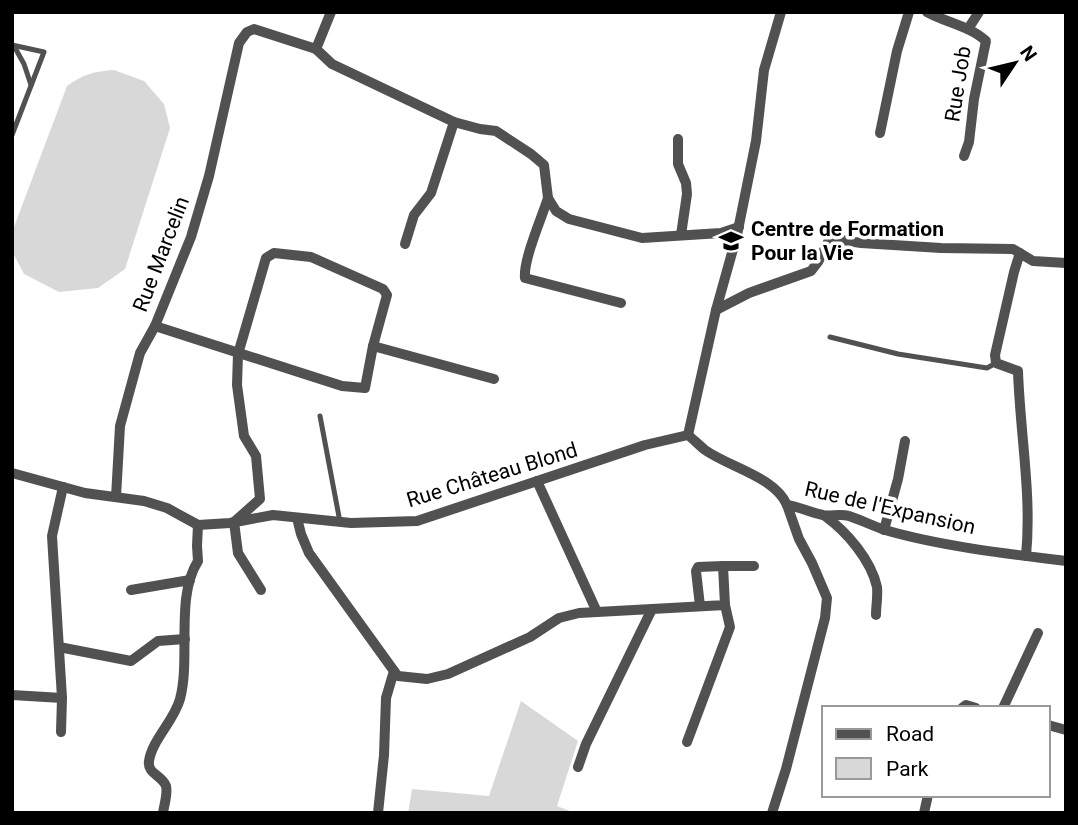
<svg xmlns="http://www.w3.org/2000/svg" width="1078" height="825" font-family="Roboto,sans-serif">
	<rect width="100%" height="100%" fill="#fff"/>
	<!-- green -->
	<g fill="#d8d8d8">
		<path d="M114,70L144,81L164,104L170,128L125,269L98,288L59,292L24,274L12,251L14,227L67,86C82,75 95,71 114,70Z"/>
		<polygon points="521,701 578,741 557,806 575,813 408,813 412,789 489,796"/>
	</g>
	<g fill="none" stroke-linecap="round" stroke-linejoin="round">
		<!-- lane -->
		<g stroke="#515151" stroke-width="5">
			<polyline points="12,45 44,52 12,135"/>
			<polyline points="14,46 24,64 31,85"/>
			<polyline points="830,337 898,354 987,368 996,363"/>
			<polyline points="320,416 340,522"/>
		</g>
		<!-- street -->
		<g stroke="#515151" stroke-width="10">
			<path d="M927,12C947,23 970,26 986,41L974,99L969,142L964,156"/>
			<polyline points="968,29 979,12"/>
			<polyline points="316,49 331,12"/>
			<polyline points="880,133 897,51 909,12"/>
			<polyline points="678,139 678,164 686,183 687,194 681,235"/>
			<path d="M548,198C542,217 523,260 525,278L621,303"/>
			<polyline points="405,244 414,215 431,193 454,122"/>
			<path d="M1020,253L1014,272L995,355L996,363L1018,371C1020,433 1032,495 1026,556"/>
			<polyline points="716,310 749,293 811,271 818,262 830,238 861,243 941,248 1013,249 1033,261 1066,263"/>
			<polyline points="155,326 342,386 365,388 373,346 494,379"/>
			<polyline points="688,435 716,310 737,235 756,141 764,70 781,12"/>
			<path d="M688,435C694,440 699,445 705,450C729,467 775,477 787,505C800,507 812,513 823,515C831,517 839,513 849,516C861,520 873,526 885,530C940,546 1008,554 1066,561"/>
			<polyline points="12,473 85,493 144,501 167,508 198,525 230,523 273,515 351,523 417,521 645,445 688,435"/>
			<polyline points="537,481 597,612"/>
			<polyline points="116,497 120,426 140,353 155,326 191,237 209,176 239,43 247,32 254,29 316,49 332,64 454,122 480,129 496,131 531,154 544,165 548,198 556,211 569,219 642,238 721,233 739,227"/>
			<path d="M825,516C847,532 871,560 877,587C878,596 876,606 876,615"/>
			<polyline points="297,518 301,534 309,553 394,671 386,698 384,755 378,813"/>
			<polyline points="884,530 898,479 905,441"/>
			<polyline points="131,590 190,580"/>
			<polyline points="261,590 238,553 234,522 260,499 256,456 244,436 237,385 238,354 266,258 274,253 311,257 383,289 387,295 373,346"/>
			<polyline points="700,606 696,571 698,567 723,566"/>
			<polyline points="59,647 131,661 158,641 185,639"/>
			<polyline points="394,671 398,676 427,679 448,674 530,637 559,618 579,613 725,605 723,566 754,566"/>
			<polyline points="12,695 62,698"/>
			<polyline points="962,708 966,705 976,708"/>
			<polyline points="1003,708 1038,633"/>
			<polyline points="1048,725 1066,730"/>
			<polyline points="61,732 62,698 52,536 63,487"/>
			<polyline points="687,742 730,627 725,605"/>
			<polyline points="578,767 586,744 652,609"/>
			<path d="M163,813C164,805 168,794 166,786C162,775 147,774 149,761C152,740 174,721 180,699C191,658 175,597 198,561L197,546L198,525"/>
			<polyline points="772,813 786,769 825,618 827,598 812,563 799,539 787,505"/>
			<polyline points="924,813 928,795"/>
		</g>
	</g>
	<!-- icons -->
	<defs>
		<g id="university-bare" transform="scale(1.89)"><path d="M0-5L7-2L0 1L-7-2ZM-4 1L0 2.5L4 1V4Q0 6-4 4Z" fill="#000" stroke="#fff" stroke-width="2.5" paint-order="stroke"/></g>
	</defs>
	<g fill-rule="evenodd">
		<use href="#university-bare" x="731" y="241"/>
	</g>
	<g text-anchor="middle" stroke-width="7" stroke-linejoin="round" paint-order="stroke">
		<!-- street labels -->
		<g font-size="21" fill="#000" stroke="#fff">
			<text transform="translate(958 84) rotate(-81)" y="7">Rue Job</text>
			<text transform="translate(161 254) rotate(-69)" y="7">Rue Marcelin</text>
			<text transform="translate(492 475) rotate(-17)" y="7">Rue Château Blond</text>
			<text transform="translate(890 508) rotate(13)" y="7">Rue de l'Expansion</text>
		</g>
		<!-- poi labels -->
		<g font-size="21" font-weight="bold" fill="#000" stroke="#fff" text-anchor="start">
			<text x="751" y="236">Centre de Formation<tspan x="751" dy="24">Pour la Vie</tspan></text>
		</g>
	</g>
	<!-- border -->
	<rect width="1078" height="825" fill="none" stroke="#000000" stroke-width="28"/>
	<!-- legend -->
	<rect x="822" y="706" width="228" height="91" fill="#ffffff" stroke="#999999" stroke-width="2"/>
	<rect x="836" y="729" width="35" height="10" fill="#515151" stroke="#999999" stroke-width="2"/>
	<text x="886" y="741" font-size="21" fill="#000000">Road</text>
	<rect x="836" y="758" width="35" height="21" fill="#d8d8d8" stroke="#999999" stroke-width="2"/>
	<text x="886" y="776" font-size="21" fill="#000000">Park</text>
	<!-- north arrow -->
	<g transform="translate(1015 63) rotate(55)" stroke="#ffffff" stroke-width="5" paint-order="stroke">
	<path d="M0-5L12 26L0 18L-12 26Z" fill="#000000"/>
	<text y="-10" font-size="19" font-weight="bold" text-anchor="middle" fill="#000000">N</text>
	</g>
</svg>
